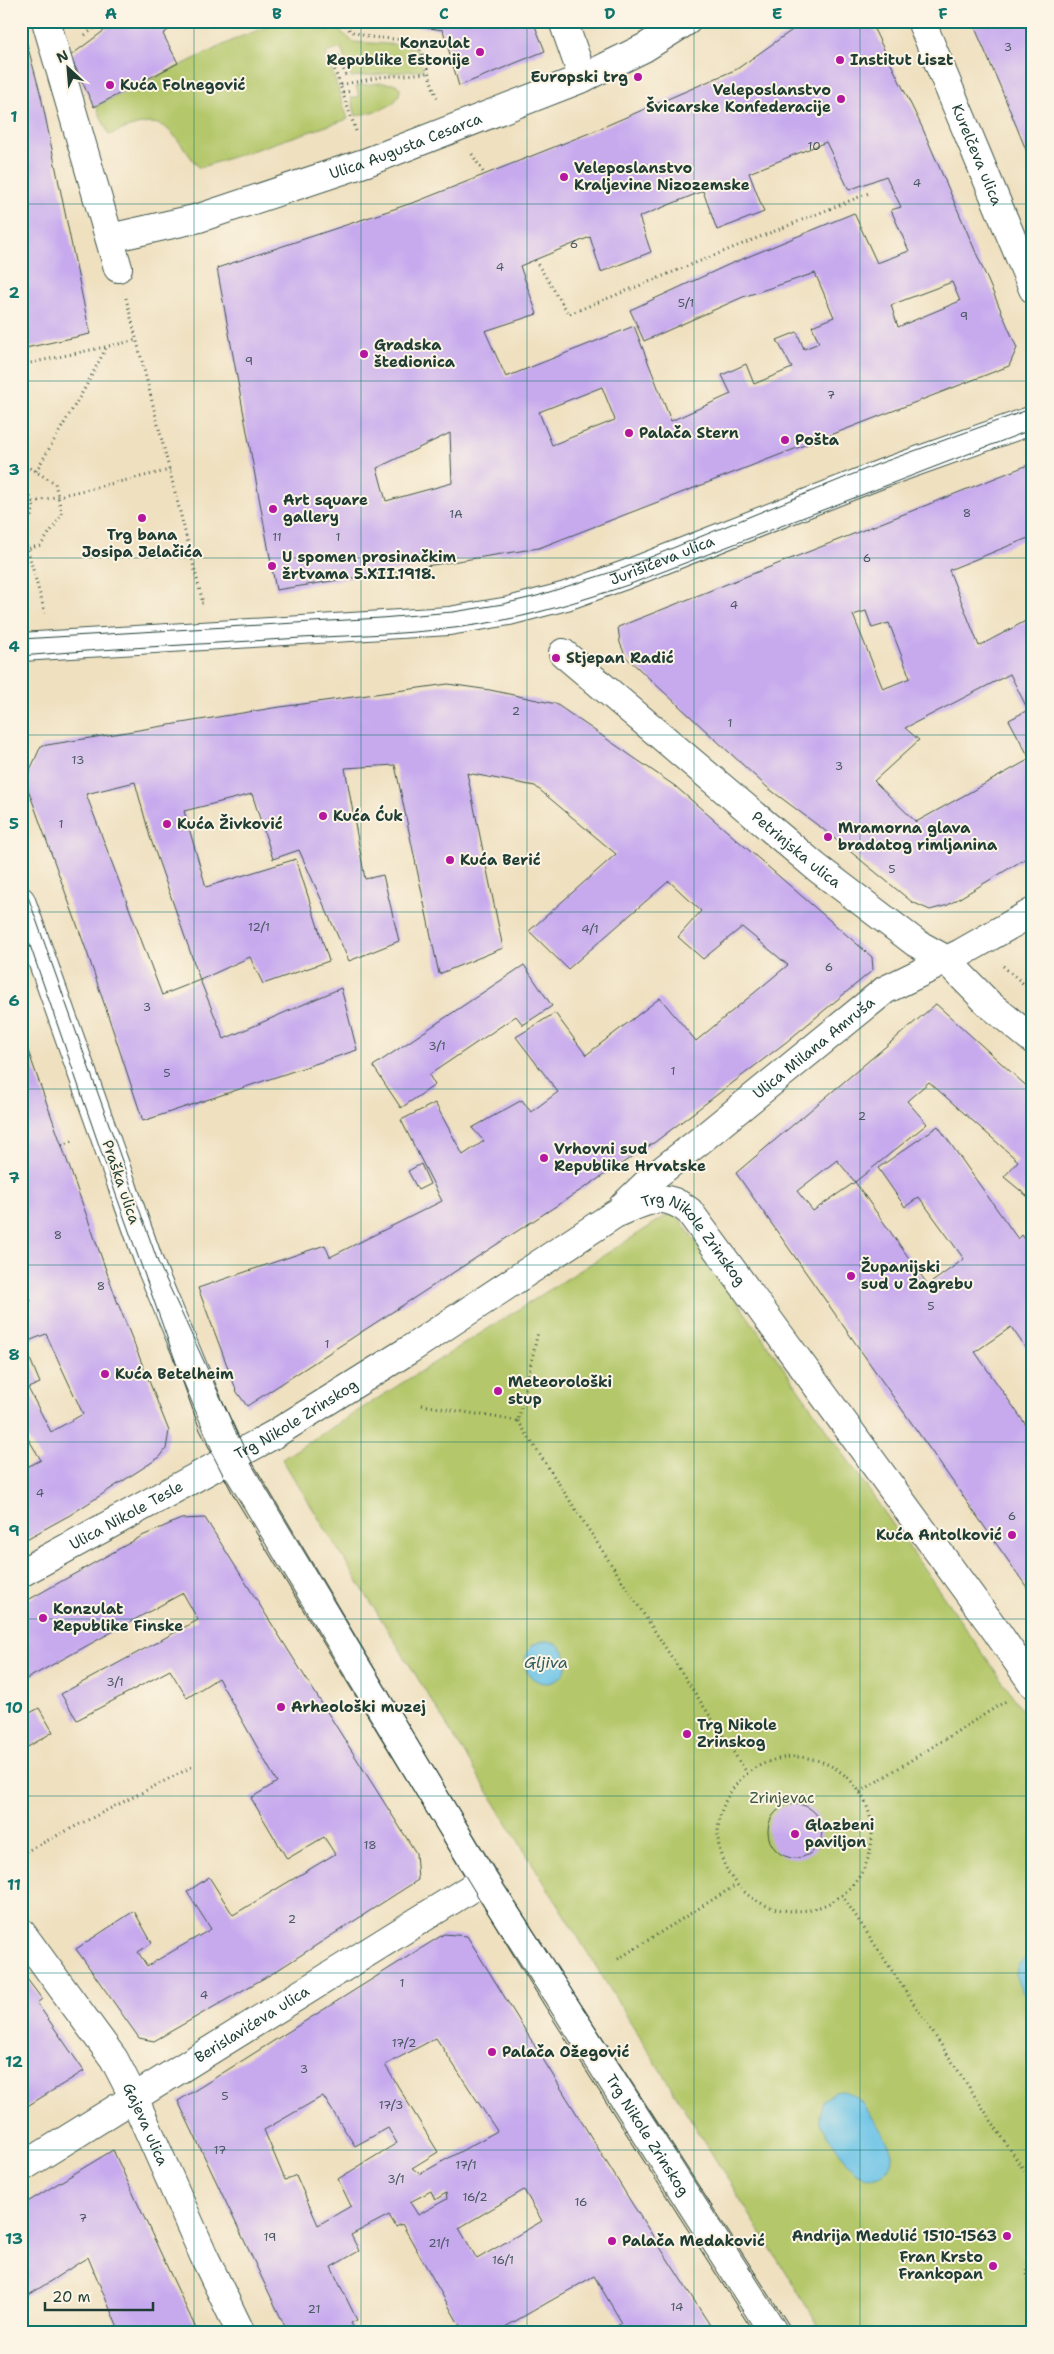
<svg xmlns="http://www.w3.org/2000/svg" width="1054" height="2354" font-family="'Shantell Sans',sans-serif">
	<rect width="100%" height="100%" fill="#fcf5e5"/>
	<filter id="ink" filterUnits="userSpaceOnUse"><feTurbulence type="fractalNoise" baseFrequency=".02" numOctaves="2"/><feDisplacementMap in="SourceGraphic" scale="10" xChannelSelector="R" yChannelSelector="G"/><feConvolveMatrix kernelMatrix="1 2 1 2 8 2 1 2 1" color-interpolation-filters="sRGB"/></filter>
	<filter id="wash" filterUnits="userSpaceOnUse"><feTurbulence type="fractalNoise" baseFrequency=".0096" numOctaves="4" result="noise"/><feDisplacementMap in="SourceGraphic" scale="20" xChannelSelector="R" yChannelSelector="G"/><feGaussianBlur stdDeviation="1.12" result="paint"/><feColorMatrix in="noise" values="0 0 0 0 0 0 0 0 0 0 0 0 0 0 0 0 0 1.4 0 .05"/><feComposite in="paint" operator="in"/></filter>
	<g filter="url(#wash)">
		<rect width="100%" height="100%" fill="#efe0c0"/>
		<!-- green -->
		<g fill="#b4c76b" stroke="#6a8250">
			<path d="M282,21H322L327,31L337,28L353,42L405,45L416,49L423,70L351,77L341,48L326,53L348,119L199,168C165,124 166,111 109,135L96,106L240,37Z"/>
			<path d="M379,83L396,84L400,88C400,109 373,111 356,116L351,98L359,96L356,86Z"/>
			<polygon points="674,1211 1033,1725 1033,2333 823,2333 282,1459"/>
		</g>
		<!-- water -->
		<g fill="#6ac3e7" stroke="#44808e">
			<circle cx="546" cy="1662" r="21"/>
			<path d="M1033,1955V2008C1021,1990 1002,1967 1033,1955Z"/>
			<path d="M842,2091C847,2092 852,2093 856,2097C864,2103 891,2144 892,2153C894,2176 868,2183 853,2171L820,2123L819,2116L823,2100L835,2092Z"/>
		</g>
		<g id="blocks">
			<!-- building -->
			<g fill="#c7aaee" fill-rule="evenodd">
				<polygon points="117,21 181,21 163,34 178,63 94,107 70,56"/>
				<polygon points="382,21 533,21 545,51 459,86 443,30"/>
				<path d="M805,21H870L922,127L1017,348L1009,366L539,548L276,590L217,268L418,201L587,134L737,69ZM826,142L849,190L886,176L901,207L891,210L909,251L877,263L854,213L728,265L630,310L644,341L743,297L815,273L834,317L812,326L819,343L804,349L797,332L777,340L792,368L754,384L746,364L722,375L731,394L671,421L634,326L506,377L485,331L537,314L520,266L590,237L601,272L651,252L639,217L703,191L717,230L764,212L749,173ZM952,282L960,301L898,327L891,305ZM602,387L615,420L552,445L539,412ZM450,433L452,483L386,501L377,468Z"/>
				<polygon points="972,21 1033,21 1033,167 1000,86"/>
				<polygon points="21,22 41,96 90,334 21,349"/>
				<path d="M1033,463V536L949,570L979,646L1033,617V854L948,905L930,910L912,902L824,830L768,788L626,657L620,643L618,627ZM866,611L872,628L889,623L910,678L883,689L853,615ZM1010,674L1028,710L1009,720L1030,759L916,822L874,781L919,740L905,728Z"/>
				<polygon points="448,684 490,690 556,704 675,786 872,957 873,970 785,1043 655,1142 247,1406 237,1392 198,1288 325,1245 330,1257 442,1201 401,1120 435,1103 463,1155 484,1141 472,1128 522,1100 531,1112 558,1092 516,1037 555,1013 586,1055 660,998 696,1041 788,965 742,927 703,959 678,937 701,911 669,881 568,969 529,931 616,854 535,786 467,773 503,948 439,974 395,765 345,768 365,879 383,875 399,941 349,961 299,850 273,859 252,794 184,811 206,887 296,859 329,961 263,984 250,957 200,980 150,837 135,782 86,794 162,995 200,980 224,1039 341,988 357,1050 143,1121 88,955 25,781 41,746 273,708"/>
				<polygon points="524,965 552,1006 523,1025 516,1016 429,1075 435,1085 401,1108 373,1066"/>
				<path d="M936,1004L1033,1092V1201L1004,1177L1018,1161L929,1082L907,1101L927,1124L855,1182L928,1285L964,1259L919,1197L905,1207L878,1168L938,1126L1018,1239L1022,1235L1033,1250V1358L1011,1327L975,1352L1033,1435V1596L736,1173ZM837,1160L855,1182L813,1211L797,1191Z"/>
				<polygon points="21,1031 117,1301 169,1431 166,1449 160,1457 70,1515 21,1542 21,1470 41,1460 21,1427 21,1349 25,1347 40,1383 28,1388 51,1432 83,1414 46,1334 21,1344 21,1306 31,1301 21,1279"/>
				<polygon points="421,1164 430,1184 418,1190 408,1171"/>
				<polygon points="205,1518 416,1853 418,1880 273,1973 154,2041 139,2038 76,1949 134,1911 152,1943 138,1952 147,1966 211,1929 187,1892 209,1877 233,1915 335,1854 324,1837 287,1859 251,1798 277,1782 218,1678 187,1698 170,1670 77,1720 61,1694 198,1620 183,1593 21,1682 21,1604 142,1536 181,1519"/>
				<polygon points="39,1708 53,1732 21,1751 21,1718"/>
				<circle cx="795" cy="1831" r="27"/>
				<path d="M444,1934L467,1936L633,2205L715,2333H606L622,2323L594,2276L505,2327L508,2333H464L402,2224L396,2227L389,2215L351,2235L359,2251L331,2267L357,2320L351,2323L356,2333H288L178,2101ZM436,2038L497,2131L420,2174L412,2168L438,2152L385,2065ZM323,2096L355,2146L388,2128L397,2143L338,2179L351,2206L318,2225L296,2175L285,2180L264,2130ZM524,2190L542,2221L477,2259L459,2228ZM431,2191L435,2200L446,2193L447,2199L418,2215L410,2202Z"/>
				<polygon points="21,1971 42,1999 37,2003 84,2071 21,2110"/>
				<polygon points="113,2150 150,2230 198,2333 120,2333 88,2257 21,2300 21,2206"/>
			</g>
		</g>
	</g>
	<g filter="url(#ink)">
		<use href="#blocks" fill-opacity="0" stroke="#3e5549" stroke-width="1"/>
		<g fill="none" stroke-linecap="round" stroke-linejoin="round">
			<!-- pedestrian casing -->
			<g stroke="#3e5549" stroke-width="30">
				<g id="pedestrian">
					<polyline points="46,21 118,268"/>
					<polyline points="563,21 583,78"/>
					<path id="s1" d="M921,21L1033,289"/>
					<path id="s2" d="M110,238L199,218L367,162L583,78L644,48L687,21"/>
					<path id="s3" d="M21,647L449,621L509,611L566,596L625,575L881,474L1033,420"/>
					<path id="s4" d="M563,653L816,867L916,943L945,959"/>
					<polyline points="21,901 122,1185"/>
				</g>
			</g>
			<!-- minor casing -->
			<g stroke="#3e5549" stroke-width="30">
				<g id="minor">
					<polyline points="122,1185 150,1265 231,1458"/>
					<path id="s5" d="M21,2168L484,1880"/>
				</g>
			</g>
			<!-- tertiary casing -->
			<g stroke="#3e5549" stroke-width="30">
				<g id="tertiary">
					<polyline points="945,959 989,1004 1033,1040"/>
					<path id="s6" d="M623,1206L651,1179L697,1143L885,990L961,953L1033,912"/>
					<path id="s7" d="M231,1458L484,1880L774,2333"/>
					<path id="s8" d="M21,1573L273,1435L409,1350L615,1214C645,1202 661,1189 689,1211L997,1632L1033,1684"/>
					<path id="s9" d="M21,1932L114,2059L134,2098L204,2256L241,2333"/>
				</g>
			</g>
			<!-- path -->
			<g stroke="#3e5549" stroke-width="3" stroke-dasharray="1 4" stroke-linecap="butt">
				<polyline points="343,21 350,31 369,37 418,41 435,93 439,100"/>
				<polyline points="85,35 104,21"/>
				<polyline points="340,85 331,59 338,56 347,78"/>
				<polyline points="343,93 351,91"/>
				<polyline points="356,131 340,85 381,77 428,73"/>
				<polyline points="472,154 485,175"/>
				<polyline points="535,260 569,314 869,193"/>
				<polyline points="126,298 203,603 201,603"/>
				<polyline points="21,365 137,340"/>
				<polyline points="21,463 55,483 62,515 41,545 21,551"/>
				<polyline points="36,471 85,388 107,346"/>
				<polyline points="21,492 30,497 34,508 30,519 21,524"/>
				<polyline points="33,502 170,470"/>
				<polyline points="21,526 45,613"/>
				<polyline points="1003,966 1033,992"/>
				<polyline points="62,1145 73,1141"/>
				<polyline points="422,1405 518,1421 538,1332"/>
				<polyline points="518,1421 747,1773"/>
				<circle cx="795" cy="1834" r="77"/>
				<polyline points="860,1792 1006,1701"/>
				<polyline points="21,1854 192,1767"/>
				<polyline points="842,1895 1033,2184"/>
				<polyline points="618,1959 736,1885"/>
				<path d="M1033,2250C1025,2266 1026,2286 1033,2302"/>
			</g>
			<!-- pedestrian -->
			<use href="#pedestrian" stroke="#fff" stroke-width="28"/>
			<!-- minor -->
			<use href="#minor" stroke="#fff" stroke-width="28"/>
			<!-- tertiary -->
			<use href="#tertiary" stroke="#fff" stroke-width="28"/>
			<!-- tram -->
			<g stroke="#1f3d34" stroke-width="1">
				<polyline points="21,639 381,618 453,612 503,604 537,596 624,568 878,464 1033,408"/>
				<path d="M21,656C114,648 207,644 301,638C361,635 422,634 482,624C532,616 580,601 628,585L1033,429"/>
				<polyline points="21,877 158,1262 245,1450 496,1873 794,2333"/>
				<polyline points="21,919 114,1189 200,1430 235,1498 544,2005 754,2333"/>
			</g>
		</g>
	</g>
	<!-- grid -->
	<path fill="none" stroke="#0f766e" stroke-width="1" stroke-opacity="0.55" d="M194,21V2333M361,21V2333M527,21V2333M694,21V2333M860,21V2333M21,204H1033M21,381H1033M21,558H1033M21,735H1033M21,912H1033M21,1089H1033M21,1265H1033M21,1442H1033M21,1619H1033M21,1796H1033M21,1973H1033M21,2150H1033"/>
	<!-- markers -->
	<g fill="#b5179e" stroke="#fcf5e5" stroke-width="2">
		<circle cx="480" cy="52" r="5"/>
		<circle cx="840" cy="60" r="5"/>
		<circle cx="638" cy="77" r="5"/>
		<circle cx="110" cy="85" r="5"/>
		<circle cx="841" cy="99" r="5"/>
		<circle cx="564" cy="177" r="5"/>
		<circle cx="364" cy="354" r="5"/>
		<circle cx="629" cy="433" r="5"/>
		<circle cx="785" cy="440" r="5"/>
		<circle cx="273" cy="509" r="5"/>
		<circle cx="142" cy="518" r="5"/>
		<circle cx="272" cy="566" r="5"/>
		<circle cx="556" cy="658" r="5"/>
		<circle cx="323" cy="816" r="5"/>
		<circle cx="167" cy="824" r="5"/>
		<circle cx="828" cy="837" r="5"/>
		<circle cx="450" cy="860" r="5"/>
		<circle cx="544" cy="1158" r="5"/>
		<circle cx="851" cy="1276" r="5"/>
		<circle cx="105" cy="1374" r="5"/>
		<circle cx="498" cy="1391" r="5"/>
		<circle cx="1012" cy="1535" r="5"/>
		<circle cx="43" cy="1618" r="5"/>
		<circle cx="281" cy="1707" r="5"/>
		<circle cx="687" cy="1734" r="5"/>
		<circle cx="795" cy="1834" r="5"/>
		<circle cx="492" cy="2052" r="5"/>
		<circle cx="1007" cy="2236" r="5"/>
		<circle cx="612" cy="2241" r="5"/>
		<circle cx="993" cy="2266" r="5"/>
	</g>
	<g text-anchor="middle" stroke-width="4" stroke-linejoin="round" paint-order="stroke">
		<!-- number labels -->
		<g font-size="12" fill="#495862">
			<text x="1008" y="51">3</text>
			<text x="814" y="150">10</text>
			<text x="917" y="187">4</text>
			<text x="574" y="248">6</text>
			<text x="500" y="271">4</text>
			<text x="686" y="307">5/1</text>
			<text x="964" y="320">9</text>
			<text x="249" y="365">9</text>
			<text x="831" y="399">7</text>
			<text x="967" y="517">8</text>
			<text x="456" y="518">1A</text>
			<text x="277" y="541">11</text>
			<text x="338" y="541">1</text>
			<text x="867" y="562">6</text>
			<text x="734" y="609">4</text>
			<text x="516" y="715">2</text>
			<text x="730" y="727">1</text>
			<text x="78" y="764">13</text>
			<text x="839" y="770">3</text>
			<text x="61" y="828">1</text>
			<text x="892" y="873">5</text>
			<text x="259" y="931">12/1</text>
			<text x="590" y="933">4/1</text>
			<text x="829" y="971">6</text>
			<text x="147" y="1011">3</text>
			<text x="437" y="1050">3/1</text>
			<text x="673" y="1075">1</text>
			<text x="167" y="1077">5</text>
			<text x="862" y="1120">2</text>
			<text x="58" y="1239">8</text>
			<text x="101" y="1290">8</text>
			<text x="931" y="1310">5</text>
			<text x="327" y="1348">1</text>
			<text x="40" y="1497">4</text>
			<text x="1012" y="1520">6</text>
			<text x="115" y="1686">3/1</text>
			<text x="370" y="1849">18</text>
			<text x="292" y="1923">2</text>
			<text x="402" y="1987">1</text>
			<text x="204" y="1999">4</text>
			<text x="404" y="2047">17/2</text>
			<text x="304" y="2073">3</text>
			<text x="225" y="2100">5</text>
			<text x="391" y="2109">17/3</text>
			<text x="220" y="2154">17</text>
			<text x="466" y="2169">17/1</text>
			<text x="396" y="2183">3/1</text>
			<text x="475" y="2201">16/2</text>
			<text x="581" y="2206">16</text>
			<text x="83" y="2222">7</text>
			<text x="270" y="2241">19</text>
			<text x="439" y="2247">21/1</text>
			<text x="503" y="2264">16/1</text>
			<text x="677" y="2311">14</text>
			<text x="314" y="2313">21</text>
		</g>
		<!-- poi labels -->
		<g font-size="15" font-weight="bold" fill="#1f3d34" stroke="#fcf5e5" text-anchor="start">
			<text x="470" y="48" text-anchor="end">Konzulat<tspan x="470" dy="17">Republike Estonije</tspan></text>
			<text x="850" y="65">Institut Liszt</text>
			<text x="628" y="82" text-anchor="end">Europski trg</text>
			<text x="120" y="90">Kuća Folnegović</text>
			<text x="831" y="95" text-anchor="end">Veleposlanstvo<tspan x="831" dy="17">Švicarske Konfederacije</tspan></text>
			<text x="574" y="173">Veleposlanstvo<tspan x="574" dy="17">Kraljevine Nizozemske</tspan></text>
			<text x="374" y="350">Gradska<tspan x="374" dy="17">štedionica</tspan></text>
			<text x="639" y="438">Palača Stern</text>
			<text x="795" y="445">Pošta</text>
			<text x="283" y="505">Art square<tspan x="283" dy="17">gallery</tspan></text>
			<text x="142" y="540" text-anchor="middle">Trg bana<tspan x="142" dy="17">Josipa Jelačića</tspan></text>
			<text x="282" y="562">U spomen prosinačkim<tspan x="282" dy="17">žrtvama 5.XII.1918.</tspan></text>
			<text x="566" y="663">Stjepan Radić</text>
			<text x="333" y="821">Kuća Ćuk</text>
			<text x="177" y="829">Kuća Živković</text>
			<text x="838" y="833">Mramorna glava<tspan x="838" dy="17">bradatog rimljanina</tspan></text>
			<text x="460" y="865">Kuća Berić</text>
			<text x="554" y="1154">Vrhovni sud<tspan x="554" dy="17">Republike Hrvatske</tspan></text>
			<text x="861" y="1272">Županijski<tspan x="861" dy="17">sud u Zagrebu</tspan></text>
			<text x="115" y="1379">Kuća Betelheim</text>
			<text x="508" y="1387">Meteorološki<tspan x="508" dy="17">stup</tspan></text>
			<text x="1002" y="1540" text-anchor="end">Kuća Antolković</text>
			<text x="53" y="1614">Konzulat<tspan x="53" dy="17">Republike Finske</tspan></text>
			<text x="291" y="1712">Arheološki muzej</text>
			<text x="697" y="1730">Trg Nikole<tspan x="697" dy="17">Zrinskog</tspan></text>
			<text x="805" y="1830">Glazbeni<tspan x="805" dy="17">paviljon</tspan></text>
			<text x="502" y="2057">Palača Ožegović</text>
			<text x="997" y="2241" text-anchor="end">Andrija Medulić 1510-1563</text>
			<text x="622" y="2246">Palača Medaković</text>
			<text x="983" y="2262" text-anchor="end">Fran Krsto<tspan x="983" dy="17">Frankopan</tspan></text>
		</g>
		<!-- street labels -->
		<g font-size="15" fill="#1f3d34" stroke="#fcf5e5">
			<text dy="5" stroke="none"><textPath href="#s2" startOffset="310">Ulica Augusta Cesarca</textPath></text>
			<text dy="5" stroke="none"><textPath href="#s1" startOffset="145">Kurelčeva ulica</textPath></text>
			<text dy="5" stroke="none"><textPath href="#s3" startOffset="651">Jurišićeva ulica</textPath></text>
			<text dy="5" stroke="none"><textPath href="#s4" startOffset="305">Petrinjska ulica</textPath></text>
			<text dy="5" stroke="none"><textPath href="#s6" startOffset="248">Ulica Milana Amruša</textPath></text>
			<text transform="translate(121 1182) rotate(71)" y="5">Praška ulica</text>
			<text dy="5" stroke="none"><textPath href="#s8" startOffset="794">Trg Nikole Zrinskog</textPath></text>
			<text dy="5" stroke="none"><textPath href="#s8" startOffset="315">Trg Nikole Zrinskog</textPath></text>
			<text dy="5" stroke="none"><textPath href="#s8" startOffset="120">Ulica Nikole Tesle</textPath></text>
			<text dy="5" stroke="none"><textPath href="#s5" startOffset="272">Berislavićeva ulica</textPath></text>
			<text dy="5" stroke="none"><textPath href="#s9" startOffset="230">Gajeva ulica</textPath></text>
			<text dy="5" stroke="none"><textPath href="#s7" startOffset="795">Trg Nikole Zrinskog</textPath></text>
		</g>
		<!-- park labels -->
		<g font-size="15" fill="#3d593f" stroke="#fcf5e5">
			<text x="782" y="1803">Zrinjevac</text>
		</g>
		<!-- water labels -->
		<g font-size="16" font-style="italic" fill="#325e61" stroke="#fcf5e5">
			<text x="546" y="1668">Gljiva</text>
		</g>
	</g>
	<!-- margin -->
	<rect width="1054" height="2354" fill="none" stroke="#fcf5e5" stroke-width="55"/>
	<!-- north arrow -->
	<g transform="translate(68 68) rotate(334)" stroke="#fcf5e5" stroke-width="4" paint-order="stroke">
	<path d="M0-4L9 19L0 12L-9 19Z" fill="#1f3d34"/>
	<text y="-8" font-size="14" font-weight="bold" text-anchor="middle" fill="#1f3d34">N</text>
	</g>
	<!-- scale -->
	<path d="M45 2302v8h108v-8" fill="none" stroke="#1f3d34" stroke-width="2.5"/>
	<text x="52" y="2302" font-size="15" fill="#1f3d34" stroke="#fcf5e5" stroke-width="4" paint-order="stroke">20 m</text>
	<rect x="28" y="28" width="998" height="2298" fill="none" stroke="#0f766e" stroke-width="2"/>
	<g font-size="16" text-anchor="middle" font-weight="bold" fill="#0f766e">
		<text x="111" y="19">A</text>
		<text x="277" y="19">B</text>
		<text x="444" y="19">C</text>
		<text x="610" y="19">D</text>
		<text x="777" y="19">E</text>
		<text x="943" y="19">F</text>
		<text x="14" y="122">1</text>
		<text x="14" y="298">2</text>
		<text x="14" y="475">3</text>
		<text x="14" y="652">4</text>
		<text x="14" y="829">5</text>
		<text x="14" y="1006">6</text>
		<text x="14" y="1183">7</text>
		<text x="14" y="1360">8</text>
		<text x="14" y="1536">9</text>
		<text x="14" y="1713">10</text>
		<text x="14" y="1890">11</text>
		<text x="14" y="2067">12</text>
		<text x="14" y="2244">13</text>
	</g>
</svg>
